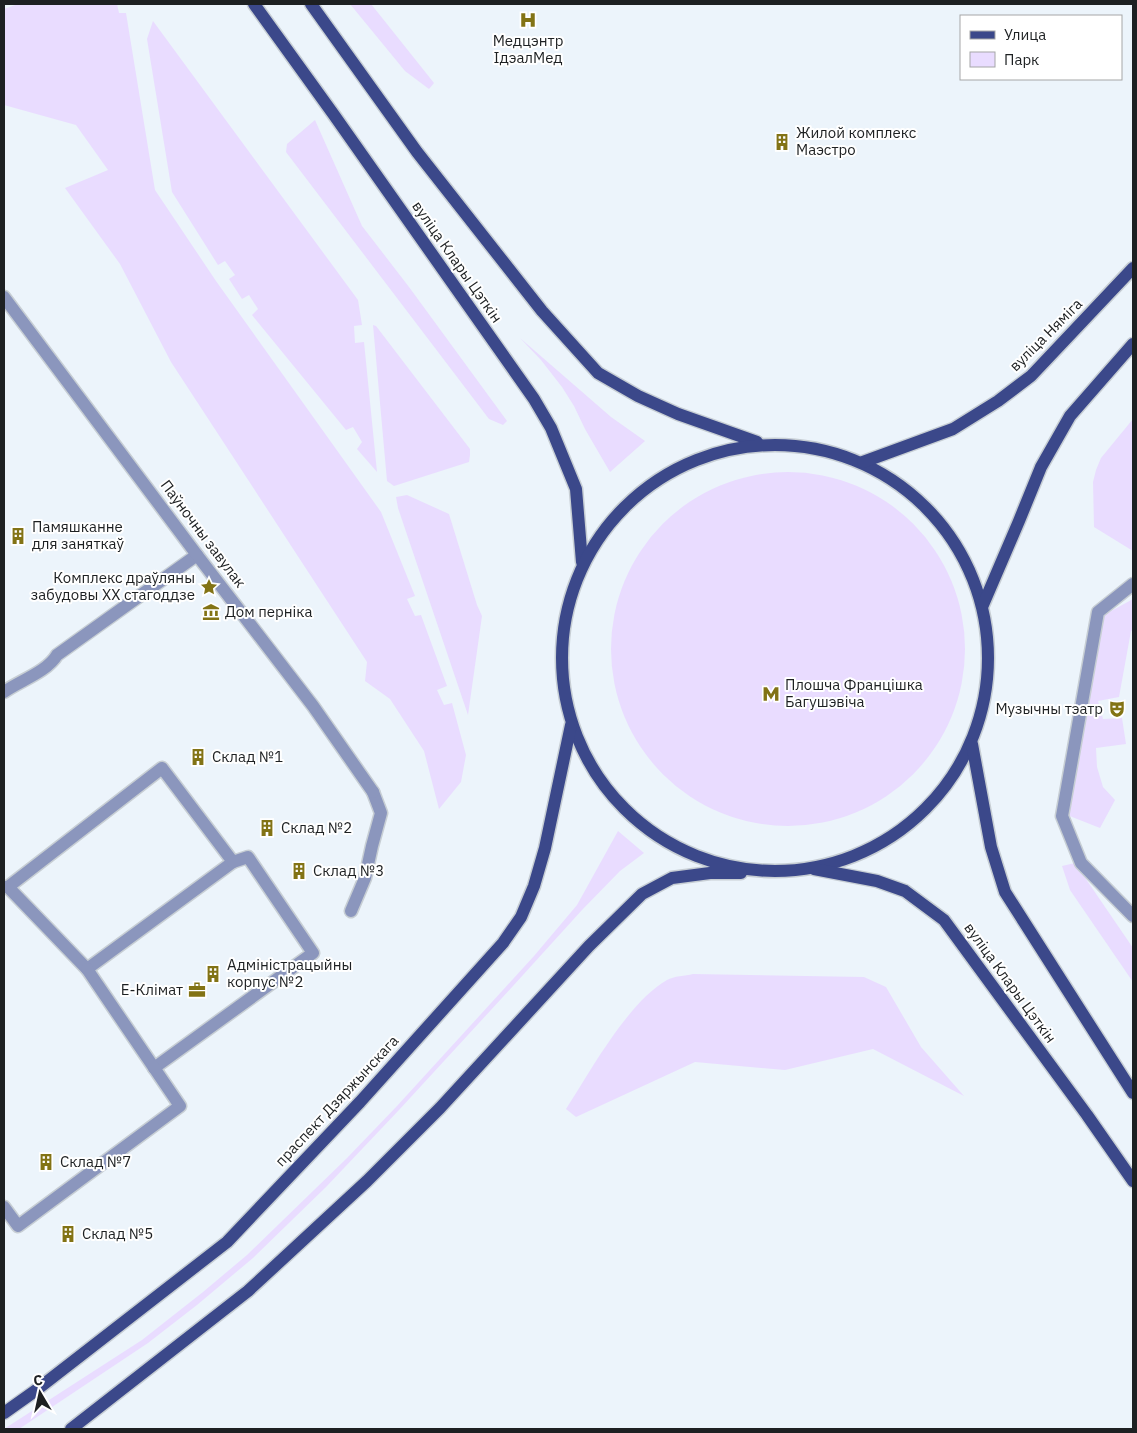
<svg xmlns="http://www.w3.org/2000/svg" width="1137" height="1433" font-family="'IBM Plex Sans',sans-serif">
	<rect width="100%" height="100%" fill="#ecf4fb"/>
	<!-- green -->
	<g fill="#e9dcff">
		<polygon points="18,4 117,4 119,13 126,13 155,190 216,281 381,512 415,596 407,599 415,616 421,615 447,686 437,690 444,705 452,703 466,755 461,782 439,809 424,751 390,699 365,681 367,662 171,362 120,264 65,188 108,170 76,125 4,105 4,9"/>
		<polygon points="350,4 371,4 434,83 429,89 405,71"/>
		<polygon points="153,21 358,300 362,325 354,326 355,343 364,342 377,472 357,449 362,442 353,427 346,430 252,315 258,309 249,295 242,299 229,279 235,275 225,261 218,265 172,192 147,39"/>
		<polygon points="315,120 362,226 409,287 507,421 503,425 489,419 286,152 287,144"/>
		<polygon points="373,325 376,326 470,449 470,455 469,462 394,486 387,481"/>
		<polygon points="520,338 611,417 645,441 610,472 585,429 574,406 562,387 541,360"/>
		<polygon points="1133,419 1133,551 1094,527 1093,482 1096,470 1101,458"/>
		<circle cx="788" cy="649" r="177"/>
		<polygon points="407,495 449,514 477,605 482,616 468,715 398,508 396,497"/>
		<polygon points="1133,599 1133,630 1131,631 1119,697 1098,701 1103,719 1122,718 1126,744 1096,748 1097,767 1103,787 1115,800 1100,828 1067,815 1104,615"/>
		<polygon points="618,831 644,853 620,871 582,910 513,986 399,1110 326,1187 253,1258 197,1305 148,1343 19,1429 4,1429 142,1340 203,1292 247,1255 347,1158 397,1106 534,956 577,905"/>
		<polygon points="1075,863 1133,948 1133,982 1070,890 1062,866"/>
		<path d="M693,974L864,977L886,987L921,1047L964,1096L873,1049L785,1070L695,1062L576,1117L566,1109C590,1072 628,1002 667,980C674,976 685,976 693,974Z"/>
	</g>
	<g fill="none" stroke-linecap="round" stroke-linejoin="round">
		<!-- lane casing -->
		<g stroke="#c7ced4" stroke-width="15">
			<g id="lane">
				<polyline points="1133,584 1098,612 1062,816 1081,863 1133,916"/>
				<path d="M4,692C19,681 47,672 57,655L197,555"/>
				<polyline points="4,887 8,887 162,768 233,862 87,969 8,887"/>
				<polyline points="351,911 365,878 372,846 381,813 373,792"/>
				<polyline points="154,1068 313,953 248,857 233,862"/>
				<polyline points="4,1207 18,1226 180,1106 87,969"/>
			</g>
		</g>
		<!-- street casing -->
		<g stroke="#c7ced4" stroke-width="15">
			<polyline id="street" points="4,297 197,555 313,706 373,792"/>
		</g>
		<!-- primary casing -->
		<g stroke="#c7ced4" stroke-width="15">
			<g id="primary">
				<polyline points="254,4 334,115 534,399 551,428 576,489 582,562"/>
				<polyline points="311,4 417,152 542,311 598,373 638,396 678,414 757,442"/>
				<circle cx="775" cy="658" r="213"/>
				<polyline points="863,462 953,429 998,401 1031,376 1133,268"/>
				<polyline points="983,605 1019,521 1041,467 1070,416 1133,344"/>
				<polyline points="972,744 991,847 1005,892 1133,1093"/>
				<polyline points="814,869 877,881 905,891 944,920 1087,1115 1133,1181"/>
				<polyline points="4,1413 35,1391 227,1242 360,1102 503,943 521,917 534,886 545,848 571,725"/>
				<polyline points="71,1429 248,1291 367,1181 440,1108 589,946 642,894 672,878 710,873 741,873"/>
			</g>
		</g>
		<!-- lane -->
		<use href="#lane" stroke="#8b96bd" stroke-width="12"/>
		<!-- street -->
		<use href="#street" stroke="#8b96bd" stroke-width="12"/>
		<!-- primary -->
		<use href="#primary" stroke="#3b488a" stroke-width="12"/>
	</g>
	<!-- icons -->
	<defs>
		<g id="hospital-bare" transform="scale(1.35)"><path d="M-5-5h3v3.5h4V-5h3V5h-3V1.5h-4V5h-3Z" fill="#827315" stroke="#fff" stroke-width="2.5" paint-order="stroke"/></g>
		<g id="building-bare" transform="scale(1.35)"><path d="M-4-6H4V6H1V3H-1V6H-4ZM-2.5-4.3h1.7v1.8h-1.7ZM.8-4.3h1.7v1.8H.8ZM-2.5-1h1.7V.8h-1.7ZM.8-1h1.7V.8H.8Z" fill="#827315" stroke="#fff" stroke-width="2.5" paint-order="stroke"/></g>
		<g id="sight-bare" transform="scale(1.35)"><path d="M0-6L1.8-2.2L6-1.7L2.9 1.2L3.7 5.4L0 3.3L-3.7 5.4L-2.9 1.2L-6-1.7L-1.8-2.2Z" fill="#827315" stroke="#fff" stroke-width="2.5" paint-order="stroke"/></g>
		<g id="museum-bare" transform="scale(1.35)"><path d="M0-6L6-3V-2H-6V-3ZM-5-1h2V3h-2ZM-1-1h2V3h-2ZM3-1h2V3H3ZM-6 4H6V6H-6Z" fill="#827315" stroke="#fff" stroke-width="2.5" paint-order="stroke"/></g>
		<g id="metro-bare" transform="scale(1.35)"><path d="M-5.5 5V-5H-3L0 0L3-5H5.5V5H3V-.5L0 4L-3-.5V5Z" fill="#827315" stroke="#fff" stroke-width="2.5" paint-order="stroke"/></g>
		<g id="theatre-bare" transform="scale(1.35)"><path d="M-5-5.5Q0-4 5-5.5V0Q5 5 0 6Q-5 5-5 0ZM-3.3-2.5H-1v1.5H-3.3ZM1-2.5H3.3v1.5H1ZM-2.8 1Q0 5.5 2.8 1Z" fill="#827315" stroke="#fff" stroke-width="2.5" paint-order="stroke"/></g>
		<g id="office-bare" transform="scale(1.35)"><path d="M-6-3h4V-5.5h4V-3h4V5H-6ZM-1-4.5V-3h2v-1.5ZM-6 0V1H6V0Z" fill="#827315" stroke="#fff" stroke-width="2.5" paint-order="stroke"/></g>
	</defs>
	<g fill-rule="evenodd">
		<use href="#hospital-bare" x="528" y="20"/>
		<use href="#building-bare" x="782" y="142"/>
		<use href="#building-bare" x="18" y="536"/>
		<use href="#sight-bare" x="209" y="587"/>
		<use href="#museum-bare" x="211" y="612"/>
		<use href="#metro-bare" x="771" y="694"/>
		<use href="#theatre-bare" x="1117" y="709"/>
		<use href="#building-bare" x="198" y="757"/>
		<use href="#building-bare" x="267" y="828"/>
		<use href="#building-bare" x="299" y="871"/>
		<use href="#building-bare" x="213" y="974"/>
		<use href="#office-bare" x="197" y="990"/>
		<use href="#building-bare" x="46" y="1162"/>
		<use href="#building-bare" x="68" y="1234"/>
	</g>
	<g text-anchor="middle" stroke-width="4" stroke-linejoin="round" paint-order="stroke">
		<!-- poi labels -->
		<g font-size="15" fill="#1d2022" stroke="#fff" text-anchor="start">
			<text x="528" y="46" text-anchor="middle">Медцэнтр<tspan x="528" dy="17">ІдэалМед</tspan></text>
			<text x="796" y="138">Жилой комплекс<tspan x="796" dy="17">Маэстро</tspan></text>
			<text x="32" y="532">Памяшканне<tspan x="32" dy="17">для заняткаў</tspan></text>
			<text x="195" y="583" text-anchor="end">Комплекс драўляны<tspan x="195" dy="17">забудовы ХХ стагоддзе</tspan></text>
			<text x="225" y="617">Дом перніка</text>
			<text x="785" y="690">Плошча Францішка<tspan x="785" dy="17">Багушэвіча</tspan></text>
			<text x="1103" y="714" text-anchor="end">Музычны тэатр</text>
			<text x="212" y="762">Склад №1</text>
			<text x="281" y="833">Склад №2</text>
			<text x="313" y="876">Склад №3</text>
			<text x="227" y="970">Адміністрацыйны<tspan x="227" dy="17">корпус №2</tspan></text>
			<text x="183" y="995" text-anchor="end">Е-Клімат</text>
			<text x="60" y="1167">Склад №7</text>
			<text x="82" y="1239">Склад №5</text>
		</g>
		<!-- street labels -->
		<g font-size="15" fill="#1d2022" stroke="#fff">
			<text transform="translate(457 262) rotate(55)" y="5">вуліца Клары Цэткін</text>
			<text transform="translate(1046 335) rotate(-45)" y="5">вуліца Няміга</text>
			<text transform="translate(203 534) rotate(53)" y="5">Паўночны завулак</text>
			<text transform="translate(1010 983) rotate(54)" y="5">вуліца Клары Цэткін</text>
			<text transform="translate(337 1101) rotate(-47)" y="5">праспект Дзяржынскага</text>
		</g>
	</g>
	<!-- border -->
	<rect width="1137" height="1433" fill="none" stroke="#1d2022" stroke-width="10"/>
	<!-- legend -->
	<rect x="960" y="15" width="162" height="65" fill="#ffffff" stroke="#a5a6a7"/>
	<rect x="970" y="31" width="25" height="8" fill="#3b488a" stroke="#a5a6a7"/>
	<text x="1004" y="40" font-size="15" fill="#1d2022">Улица</text>
	<rect x="970" y="52" width="25" height="15" fill="#e9dcff" stroke="#a5a6a7"/>
	<text x="1004" y="65" font-size="15" fill="#1d2022">Парк</text>
	<!-- north arrow -->
	<g transform="translate(40 1393) rotate(351)" stroke="#ffffff" stroke-width="4" paint-order="stroke">
	<path d="M0-4L9 19L0 12L-9 19Z" fill="#1d2022"/>
	<text y="-8" font-size="14" font-weight="bold" text-anchor="middle" fill="#1d2022">С</text>
	</g>
</svg>
